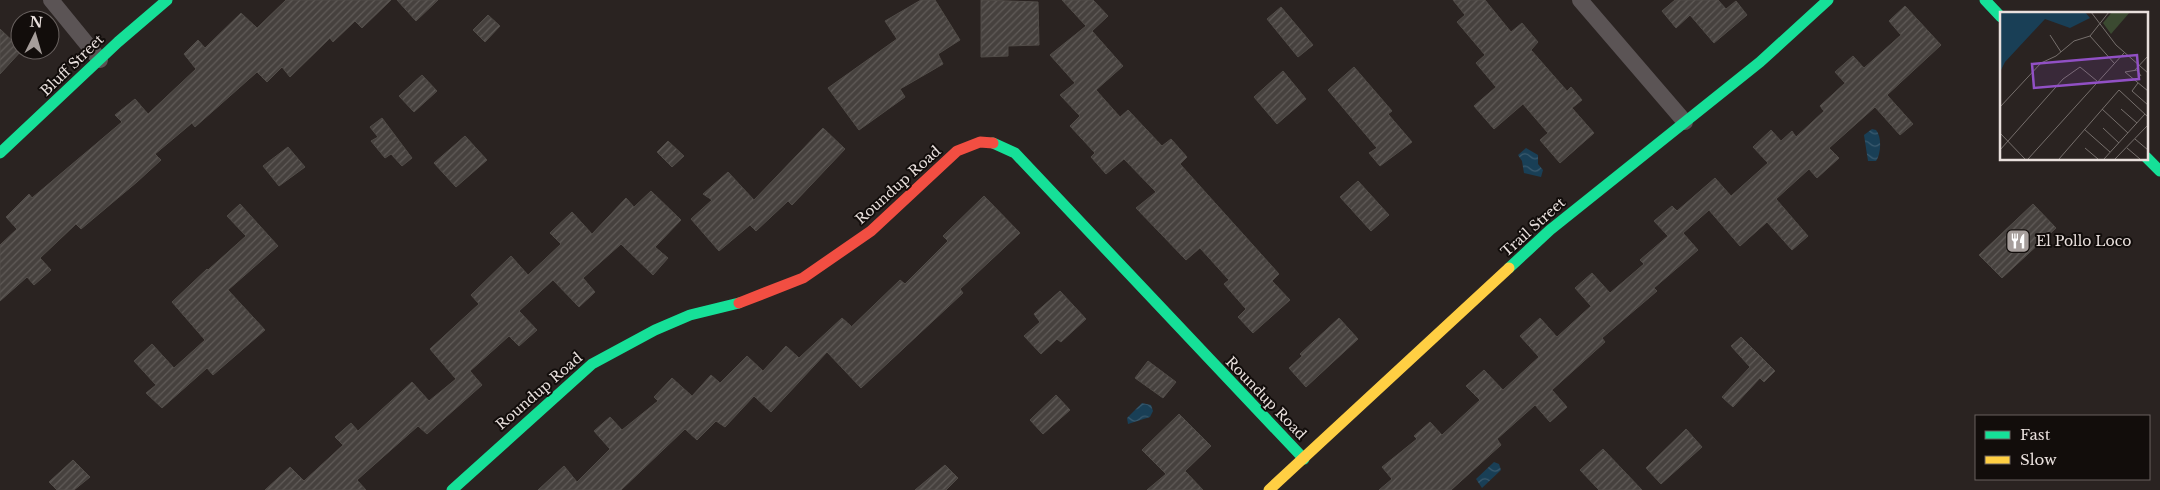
<svg xmlns="http://www.w3.org/2000/svg" width="2160" height="490" font-family="'Libre Baskerville',serif">
	<defs>
		<pattern id="water-waves" width="16" height="10" patternUnits="userSpaceOnUse" patternTransform="scale(1.25)"><rect width="16" height="10" fill="#193f56"/><path d="M0 5q4-4 8 0t8 0" fill="none" stroke="#3a5a6e"/></pattern>
		<pattern id="building-hatch" width="6" height="6" patternUnits="userSpaceOnUse" patternTransform="scale(1.25)"><rect width="6" height="6" fill="#46413e"/><path d="M-1 1l2-2M0 6l6-6M5 7l2-2" fill="none" stroke="#615c59"/></pattern>
	</defs>
	<rect width="100%" height="100%" fill="#2a2321"/>
	<!-- water -->
	<g fill="url(#water-waves)">
		<path d="M1872,129L1876,130C1882,137 1881,154 1876,161H1868L1864,135Z"/>
		<polygon points="1526,148 1538,155 1538,164 1543,170 1541,177 1524,173 1522,161 1518,155"/>
		<polygon points="1142,403 1151,405 1153,411 1150,417 1128,424 1127,418"/>
		<polygon points="1494,462 1499,464 1501,470 1482,488 1476,479"/>
	</g>
	<!-- building -->
	<g fill="url(#building-hatch)" stroke="#514c48">
		<polygon points="286,0 391,0 362,28 355,21 333,42 330,38 290,77 282,67 267,82 257,72 195,127 192,123 155,154 161,160 137,182 81,229 76,224 40,258 51,270 34,285 27,277 0,301 0,245 17,229 6,217 29,194 32,198 122,122 115,115 135,99 148,114 196,69 184,54 198,40 205,48 241,13 257,28"/>
		<polygon points="397,0 438,0 416,21"/>
		<polygon points="921,0 935,0 960,40 938,54 943,64 900,89 905,97 859,130 828,88 897,39 885,21"/>
		<polygon points="981,0 1038,2 1039,45 1008,46 1008,56 981,57"/>
		<polygon points="1062,0 1093,0 1108,16 1092,31 1123,66 1096,90 1120,117 1128,110 1162,146 1171,139 1187,157 1180,164 1279,274 1272,281 1290,300 1253,333 1238,317 1246,309 1224,284 1229,280 1200,248 1186,260 1136,208 1156,192 1124,159 1106,174 1091,157 1095,153 1070,126 1080,116 1060,95 1075,83 1050,55 1086,26"/>
		<polygon points="1453,0 1485,0 1511,32 1522,23 1538,42 1531,50 1567,91 1571,87 1582,100 1572,108 1594,133 1560,163 1540,140 1548,133 1523,104 1494,129 1474,106 1496,87 1476,63 1485,55 1457,22 1465,15"/>
		<polygon points="1675,0 1718,0 1726,9 1736,1 1747,15 1714,43 1690,15 1676,28 1662,11"/>
		<polygon points="1905,6 1941,45 1887,95 1913,124 1900,135 1875,107 1829,148 1839,158 1817,178 1809,169 1776,199 1808,236 1792,250 1767,222 1740,246 1709,210 1683,233 1698,250 1654,288 1657,291 1602,338 1605,342 1552,390 1567,407 1550,422 1535,405 1497,439 1501,445 1451,490 1379,490 1392,479 1382,467 1417,439 1414,436 1430,422 1442,435 1480,400 1466,386 1484,370 1503,390 1539,357 1520,336 1540,318 1557,337 1591,306 1575,288 1592,273 1610,293 1644,264 1640,260 1668,236 1654,221 1672,206 1677,211 1715,178 1731,196 1768,163 1753,147 1771,130 1781,141 1792,131 1796,137 1824,111 1820,106 1845,83 1835,72 1853,56 1864,68 1901,35 1889,21"/>
		<polygon points="1281,7 1313,45 1298,57 1267,19"/>
		<polygon points="488,15 500,26 485,42 473,30"/>
		<polygon points="0,29 22,50 0,74"/>
		<polygon points="1354,67 1392,111 1388,114 1412,142 1380,166 1369,153 1377,148 1328,90"/>
		<polygon points="1283,71 1306,99 1277,124 1254,97"/>
		<polygon points="422,75 437,91 414,112 399,96"/>
		<polygon points="382,118 412,158 402,166 391,154 385,158 371,141 378,137 370,127"/>
		<polygon points="823,128 845,149 792,205 788,201 756,231 750,225 719,251 691,219 712,200 703,194 728,172 754,200"/>
		<polygon points="465,136 487,160 456,187 434,163"/>
		<polygon points="668,141 684,156 672,167 657,152"/>
		<polygon points="288,147 305,167 279,186 263,166"/>
		<polygon points="1358,181 1389,215 1371,231 1340,197"/>
		<polygon points="651,191 681,220 655,247 668,258 653,275 621,244 583,278 595,292 579,307 553,280 519,311 537,330 519,346 509,336 470,371 482,385 427,434 418,426 357,480 366,490 265,490 290,467 304,481 343,445 335,437 351,423 358,431 412,382 429,401 456,379 430,349 479,304 471,295 511,256 528,275 561,244 550,233 572,212 592,234 626,198 634,207"/>
		<polygon points="984,196 1020,233 960,289 963,293 861,388 827,352 771,412 754,396 725,427 716,421 697,440 685,429 621,490 538,490 564,466 577,482 610,449 594,431 610,417 622,430 658,401 654,397 672,378 692,396 711,375 720,383 747,356 763,371 786,346 799,358 842,318 851,326 846,332 900,280 905,284 948,241 943,236"/>
		<polygon points="240,204 278,246 228,290 265,330 213,375 207,368 162,408 146,393 156,385 134,361 152,344 174,368 205,340 172,302 207,269 208,270 246,236 227,216"/>
		<polygon points="2033,204 2056,228 2002,278 1979,255"/>
		<polygon points="1060,291 1086,319 1061,342 1057,339 1041,354 1024,336 1040,322 1034,314"/>
		<polygon points="1339,318 1358,339 1306,387 1289,368 1302,356 1300,354"/>
		<polygon points="1741,337 1775,371 1764,382 1760,378 1733,407 1722,397 1750,367 1731,346"/>
		<polygon points="1148,361 1176,382 1163,398 1135,378"/>
		<polygon points="1056,395 1070,410 1043,434 1030,420"/>
		<polygon points="1179,414 1211,446 1185,471 1203,490 1147,490 1166,474 1142,450"/>
		<polygon points="1686,429 1702,447 1661,484 1646,468"/>
		<polygon points="1603,449 1642,490 1599,490 1580,470"/>
		<polygon points="73,460 90,477 74,490 57,490 49,482"/>
		<polygon points="945,465 958,478 946,490 915,490"/>
	</g>
	<g fill="none" stroke-linecap="round" stroke-linejoin="round">
		<!-- street -->
		<g stroke="#5b5455" stroke-width="16">
			<polyline points="51,0 100,60"/>
			<polyline points="1580,0 1685,122"/>
		</g>
		<!-- fast -->
		<g stroke="#16e098" stroke-width="11">
			<polyline points="1985,0 2001,17"/>
			<polyline points="993,143 1015,153 1304,459"/>
			<polyline points="0,153 118,42 167,0"/>
			<polyline points="2146,157 2160,171"/>
			<polyline points="1509,268 1550,230 1760,62 1828,0"/>
			<polyline points="452,490 592,364 655,330 690,315 739,303"/>
		</g>
		<!-- slow -->
		<polyline stroke="#ffcf43" stroke-width="11" points="1269,490 1509,268"/>
		<!-- jam -->
		<polyline stroke="#f24e42" stroke-width="11" points="739,303 803,278 871,231 957,151 980,142 993,143"/>
	</g>
	<!-- icons -->
	<defs>
		<g id="restaurant-square" transform="scale(1.25)"><rect x="-9" y="-9" width="18" height="18" rx="4" fill="#a69e9b" stroke="#120d0b"/><path d="M-5-6h1v4h1v-4h1v4h1v-4h1v5L-1.5 .5V6h-2V.5L-5-1ZM5-6V6H3V1.5H1.5Q1.5-4 5-6Z" fill="#fff"/></g>
	</defs>
	<g fill-rule="evenodd">
		<use href="#restaurant-square" x="2018" y="241"/>
	</g>
	<g text-anchor="middle" stroke-width="4" stroke-linejoin="round" paint-order="stroke">
		<!-- street labels -->
		<g font-size="14" fill="#e9e0dd" stroke="#120d0b">
			<text transform="translate(72 65) rotate(-44)" y="5">Bluff Street</text>
			<text transform="translate(898 185) rotate(-42)" y="5">Roundup Road</text>
			<text transform="translate(1533 227) rotate(-42)" y="5">Trail Street</text>
			<text transform="translate(539 391) rotate(-41)" y="5">Roundup Road</text>
			<text transform="translate(1266 398) rotate(46)" y="5">Roundup Road</text>
		</g>
		<!-- poi labels -->
		<g font-size="14" fill="#e9e0dd" stroke="#120d0b" text-anchor="start">
			<text x="2036" y="246">El Pollo Loco</text>
		</g>
	</g>
	<!-- overview -->
	<g transform="translate(2000 12)">
		<rect width="148" height="148" fill="#2a2321"/>
		<path d="M112,0H130L111,22L103,11Z" fill="#3b4a31"/>
		<path d="M0,0H85L90,6L70,16L45,7L5,50L0,60Z" fill="#193f56"/>
		<path fill="none" stroke="#766f6c" stroke-width="1" d="M91,0L116,33L148,61M50,23L61,40M90,24L114,51M134,59L148,44M141,64L137,58L125,60L148,79M138,71L132,79L148,93M0,95L41,51L56,44L74,29L90,24L109,0M102,97L128,121M121,97L137,111M103,116L119,131M84,117L110,140M0,121L25,147M135,127L148,138M85,136L98,147M127,136L140,147M0,138L63,67L80,55L97,69M28,147L124,41M59,147L119,78L148,105M104,147L145,102M115,147L148,113"/>
		<path fill="#9150c5" fill-opacity="0.15" stroke="#9150c5" stroke-width="2.5" d="M137,43L139,67L34,76L32,52Z"/>
		<rect width="148" height="148" fill="none" stroke="#e9e0dd" stroke-width="2.5"/>
	</g>
	<!-- legend -->
	<rect x="1975" y="415" width="175" height="65" fill="#120d0b" stroke="#68615f"/>
	<rect x="1985" y="431" width="25" height="8" fill="#16e098" stroke="#68615f"/>
	<text x="2020" y="440" font-size="15" fill="#e9e0dd">Fast</text>
	<rect x="1985" y="456" width="25" height="8" fill="#ffcf43" stroke="#68615f"/>
	<text x="2020" y="465" font-size="15" fill="#e9e0dd">Slow</text>
	<!-- north arrow -->
	<g transform="translate(35 35) rotate(5)"><circle r="24" fill="#120d0b" stroke="#68615f"/>
	<path d="M0-4L9 19L0 12L-9 19Z" fill="#a69e9b"/>
	<text y="-8" font-size="14" font-weight="bold" text-anchor="middle" fill="#e9e0dd">N</text>
	</g>
</svg>
